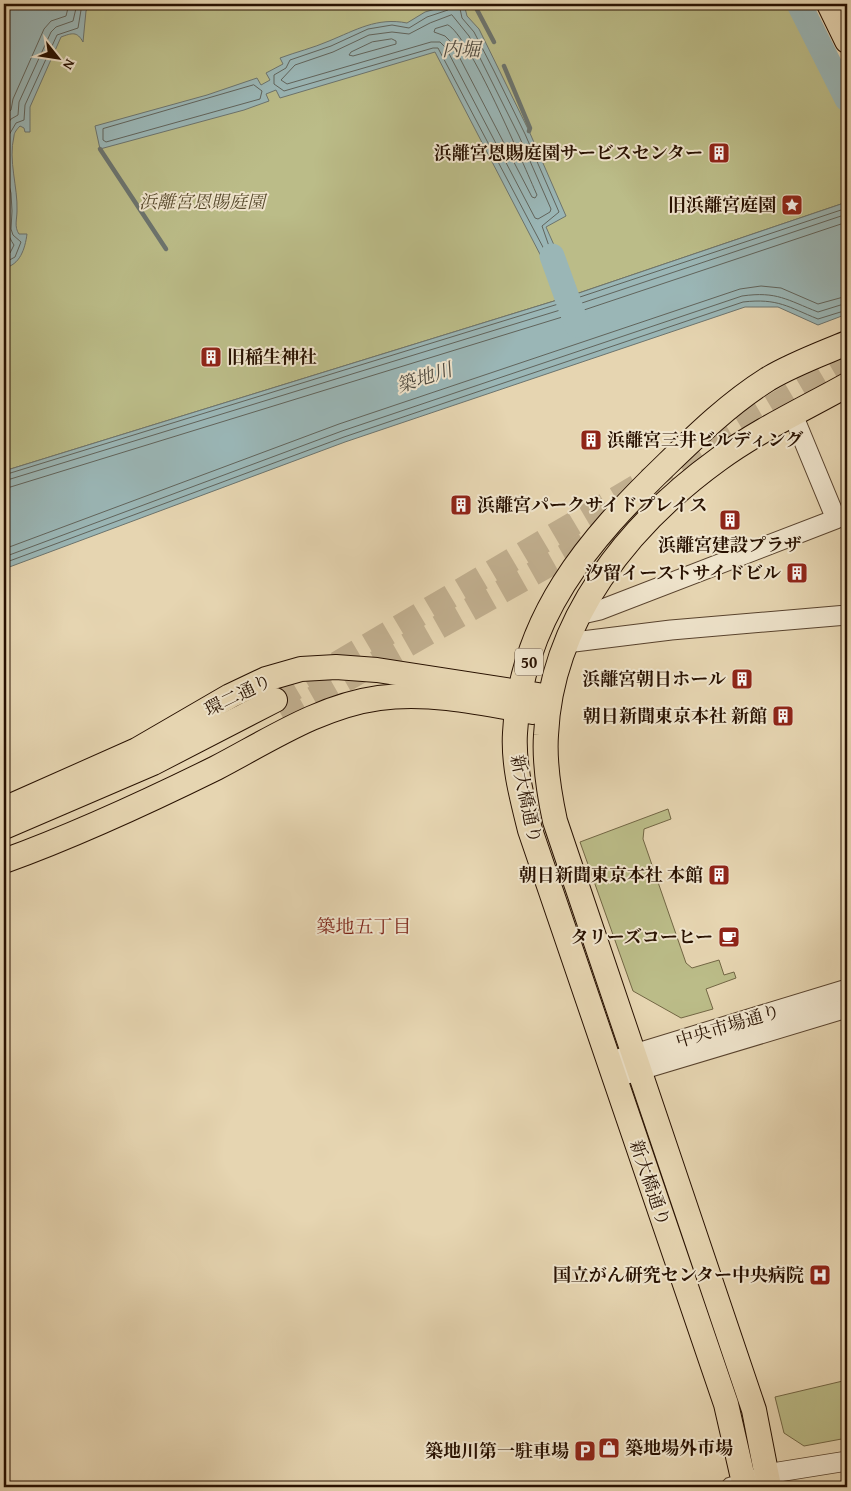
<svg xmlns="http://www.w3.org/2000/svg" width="851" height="1491" font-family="'Gentium Book Plus','Noto Serif JP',serif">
	<rect width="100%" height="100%" fill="#e6d5b1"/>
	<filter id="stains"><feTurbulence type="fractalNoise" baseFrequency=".004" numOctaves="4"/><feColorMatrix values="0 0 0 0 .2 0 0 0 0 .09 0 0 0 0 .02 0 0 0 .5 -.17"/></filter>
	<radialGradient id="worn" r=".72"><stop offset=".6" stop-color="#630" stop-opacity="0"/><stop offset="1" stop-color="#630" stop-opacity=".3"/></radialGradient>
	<!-- green -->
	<g fill="#bbbc88" stroke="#726644">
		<polygon points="4,4 796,4 847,106 847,202 567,297 4,471"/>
		<polygon points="668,809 671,819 644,829 643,839 686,963 692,968 719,960 724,975 734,972 736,978 706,989 713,1009 681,1018 633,991 580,842"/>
		<polygon points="847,1380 847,1438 804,1446 784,1433 775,1397"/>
	</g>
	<!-- water -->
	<g fill="#9ab6b6" stroke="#6c746e">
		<path d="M4,4H90L86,11L83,42C77,31 72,33 61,37L30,107V132H25L24,128L20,126C17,129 14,133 14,136C8,161 18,187 17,211C17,219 14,227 19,234H27C25,249 20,265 4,268Z"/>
		<path d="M453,4H464L467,16L479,29L529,131L566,216L546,227L558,254L543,260L435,52L280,98L276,90L266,94L269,101L244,110L100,149L95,126L207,95L257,78L261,85L270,80L266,73L283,64L280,58C296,52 313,48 329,41C356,30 377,17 407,23L425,12Z"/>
		<polygon points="847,202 847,314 818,325 778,307 745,307 345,442 4,569 4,471 567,297"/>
	</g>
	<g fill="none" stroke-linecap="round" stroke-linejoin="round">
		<!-- shore -->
		<g stroke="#61645c" stroke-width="1">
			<polyline points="450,4 448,10 427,17 409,28 392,25 368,29 331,46 290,60 286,68 274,75 274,84 284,91 433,48 438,48 545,251 548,252 550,249 542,226 559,212 525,134 494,71 474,32 462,18 459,4"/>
			<polygon points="452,15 469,36 519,136 551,209 550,212 538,219 535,218 446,48 440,42 431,42 287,84 281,80 295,65 333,52 369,35 392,32 409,34 430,23"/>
			<path d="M448,25C469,35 524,166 537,195L535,198L532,197L452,43L445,36L434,32L435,29Z"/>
			<polygon points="392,39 396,41 396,44 353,56 349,55 351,52 372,42"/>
			<polygon points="254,85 262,91 260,99 106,142 103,140 103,129"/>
			<polyline points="4,116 11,110 13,99 44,29 51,21 66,16 69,4"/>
			<polyline points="4,129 11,119 18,115 19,102 51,32 56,27 73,21 77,4"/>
			<path d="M4,190C11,211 0,225 14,245L10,253L4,257"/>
			<polyline points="4,263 15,257 21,242 13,235 11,229 12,211 11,193 8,182 9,135 16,123 24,120 25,105 57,35 78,28 81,10 84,4"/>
			<polyline points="4,475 568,301 847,208"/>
			<polyline points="4,481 570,307 847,214"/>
			<polyline points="4,489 572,314 847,222"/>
			<polyline points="4,549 339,424 740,289 761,286 781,288 818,304 847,296"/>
			<path d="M4,557L342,431L742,296C777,291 787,300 818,312L847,303"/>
			<path d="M4,563L344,437L743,302C778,298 788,307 818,319L847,310"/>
		</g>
		<!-- stream -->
		<g stroke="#6c746e" stroke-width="4.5">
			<polyline points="474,4 494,42"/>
			<polyline points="502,7 503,4"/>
			<polyline points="504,66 530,128 529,131"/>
			<polyline points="100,149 166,249"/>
		</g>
		<!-- river -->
		<g stroke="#9ab6b6" stroke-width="25">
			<polyline points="799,4 847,99"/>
			<polyline points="552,256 577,325"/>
		</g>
		<!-- major-tunnel -->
		<g stroke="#c0ae8e" stroke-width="24" stroke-dasharray="24 12" stroke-linecap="butt">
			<polyline points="275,700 847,362"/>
			<polyline points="282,716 665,499"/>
		</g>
		<!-- minor casing -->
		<g stroke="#58422d" stroke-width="21">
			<g id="minor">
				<polyline points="578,615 600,610 836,519 793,415"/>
				<polyline points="566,643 671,630 847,615"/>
				<polyline points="608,1062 847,989"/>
				<polyline points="614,1078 847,1008"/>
				<polyline points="731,1487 745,1485 766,1474 847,1461"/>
			</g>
		</g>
		<!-- major casing -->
		<g stroke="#281101" stroke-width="26">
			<g id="major">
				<polyline points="829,4 847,41"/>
				<polyline points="4,809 137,750 230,696 266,679 301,669 336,667 377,670 538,695"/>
				<polyline points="4,827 153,763 275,700"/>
				<path d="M4,861C76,835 147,802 216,768C268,741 320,706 379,698C430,691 483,703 533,712"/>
				<path d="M745,1487L726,1404L530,830C522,798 513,765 515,733C521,618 588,540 667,464C699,433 730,403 768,379C793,364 821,354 847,343"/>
				<path d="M769,1487L754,1410L555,821C549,793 544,764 546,735C551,620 629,524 719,459C759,430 804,409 847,385"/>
			</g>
		</g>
		<!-- minor -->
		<use href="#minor" stroke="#efe4cc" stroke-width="19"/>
		<!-- major -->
		<use href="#major" stroke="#e6d5b1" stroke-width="24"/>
	</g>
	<!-- icons -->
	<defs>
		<g id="building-square" transform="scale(1.125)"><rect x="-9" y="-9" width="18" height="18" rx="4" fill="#8f2418" stroke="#efe4cc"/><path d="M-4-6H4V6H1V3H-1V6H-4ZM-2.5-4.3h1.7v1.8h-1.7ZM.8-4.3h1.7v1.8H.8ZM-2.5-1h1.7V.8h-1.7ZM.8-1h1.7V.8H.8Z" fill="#fff"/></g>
		<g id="sight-square" transform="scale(1.125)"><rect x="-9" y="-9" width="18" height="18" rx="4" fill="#8f2418" stroke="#efe4cc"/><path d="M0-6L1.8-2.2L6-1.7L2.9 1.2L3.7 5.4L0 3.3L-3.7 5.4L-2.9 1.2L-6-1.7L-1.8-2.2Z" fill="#fff"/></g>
		<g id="cafe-square" transform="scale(1.125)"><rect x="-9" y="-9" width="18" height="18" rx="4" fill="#8f2418" stroke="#efe4cc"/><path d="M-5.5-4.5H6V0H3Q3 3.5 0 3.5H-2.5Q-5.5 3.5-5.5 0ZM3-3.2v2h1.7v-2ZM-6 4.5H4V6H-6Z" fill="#fff"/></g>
		<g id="hospital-square" transform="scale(1.125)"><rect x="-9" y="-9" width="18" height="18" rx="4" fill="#8f2418" stroke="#efe4cc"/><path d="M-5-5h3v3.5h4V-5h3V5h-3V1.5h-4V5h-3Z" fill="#fff"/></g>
		<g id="shop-square" transform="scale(1.125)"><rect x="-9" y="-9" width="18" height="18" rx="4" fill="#8f2418" stroke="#efe4cc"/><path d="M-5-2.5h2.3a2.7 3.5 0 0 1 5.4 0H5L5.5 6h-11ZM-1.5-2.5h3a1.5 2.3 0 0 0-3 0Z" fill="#fff"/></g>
		<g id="parking-square" transform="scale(1.125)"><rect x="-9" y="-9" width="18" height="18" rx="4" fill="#8f2418" stroke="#efe4cc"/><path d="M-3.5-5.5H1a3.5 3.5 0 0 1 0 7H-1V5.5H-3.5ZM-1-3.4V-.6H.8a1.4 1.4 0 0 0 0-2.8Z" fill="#fff"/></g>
	</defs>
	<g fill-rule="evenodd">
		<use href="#building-square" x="719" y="153"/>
		<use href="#sight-square" x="792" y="205"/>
		<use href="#building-square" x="211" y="357"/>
		<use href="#building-square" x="591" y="440"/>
		<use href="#building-square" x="461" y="505"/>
		<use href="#building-square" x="730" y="520"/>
		<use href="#building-square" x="797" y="573"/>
		<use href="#building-square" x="742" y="679"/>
		<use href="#building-square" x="783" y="716"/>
		<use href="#building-square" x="719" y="875"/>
		<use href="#cafe-square" x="729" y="937"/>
		<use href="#hospital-square" x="820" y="1275"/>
		<use href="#shop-square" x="609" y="1448"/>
		<use href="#parking-square" x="585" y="1451"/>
	</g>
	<g text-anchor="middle" stroke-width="4" stroke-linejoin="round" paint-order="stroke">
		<!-- shield labels -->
		<rect fill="#efe4cc" stroke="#64503e" stroke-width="1" x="515" y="648.5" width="28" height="27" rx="4"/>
		<g font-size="16" font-weight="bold" fill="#281101">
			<text x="529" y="668">50</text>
		</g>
		<!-- poi labels -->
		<g font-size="18" font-weight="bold" fill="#281101" stroke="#efe4cc" text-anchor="end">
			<text x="703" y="159">浜離宮恩賜庭園サービスセンター</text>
			<text x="776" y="211">旧浜離宮庭園</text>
			<text x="227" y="363" text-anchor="start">旧稲生神社</text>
			<text x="607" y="446" text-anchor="start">浜離宮三井ビルディング</text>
			<text x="477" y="511" text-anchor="start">浜離宮パークサイドプレイス</text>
			<text x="730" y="551" text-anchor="middle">浜離宮建設プラザ</text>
			<text x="781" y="579">汐留イーストサイドビル</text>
			<text x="726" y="685">浜離宮朝日ホール</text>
			<text x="767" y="722">朝日新聞東京本社 新館</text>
			<text x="703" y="881">朝日新聞東京本社 本館</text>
			<text x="713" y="943">タリーズコーヒー</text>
			<text x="804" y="1281">国立がん研究センター中央病院</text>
			<text x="625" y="1454" text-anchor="start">築地場外市場</text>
			<text x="569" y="1457">築地川第一駐車場</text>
		</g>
		<!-- park labels -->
		<g font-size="18" font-style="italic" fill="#5b4d30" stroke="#efe4cc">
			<text x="202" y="208">浜離宮恩賜庭園</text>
		</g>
		<!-- street labels -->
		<g font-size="18" fill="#281101" stroke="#efe4cc">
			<text transform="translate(238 695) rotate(-26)" y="6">環二通り</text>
			<text transform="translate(526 799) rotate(78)" y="6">新大橋通り</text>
			<text transform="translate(728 1026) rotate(-17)" y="6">中央市場通り</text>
			<text transform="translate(650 1183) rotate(71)" y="6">新大橋通り</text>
		</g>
		<!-- water labels -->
		<g font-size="19" font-style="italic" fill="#504b40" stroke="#efe4cc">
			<text x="461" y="56">内堀</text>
			<text transform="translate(424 377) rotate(-18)" y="7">築地川</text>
		</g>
		<!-- neighbourhood labels -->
		<g font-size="19" fill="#7a1f14" stroke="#efe4cc">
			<text x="364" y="933">築地五丁目</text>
		</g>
	</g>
	<!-- margin -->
	<rect width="851" height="1491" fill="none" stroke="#e6d5b1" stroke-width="20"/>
	<rect x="5" y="5" width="841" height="1481" fill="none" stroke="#281101" stroke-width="2.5"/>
	<rect x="10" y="10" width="831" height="1471" fill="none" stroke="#281101"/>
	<!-- north arrow -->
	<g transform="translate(58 58) rotate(120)" stroke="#efe4cc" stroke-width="4" paint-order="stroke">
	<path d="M0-4L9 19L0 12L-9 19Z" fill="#281101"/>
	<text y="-8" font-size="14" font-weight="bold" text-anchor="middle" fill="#281101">N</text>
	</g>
	<rect width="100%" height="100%" filter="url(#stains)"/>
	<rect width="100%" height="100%" fill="url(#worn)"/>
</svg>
